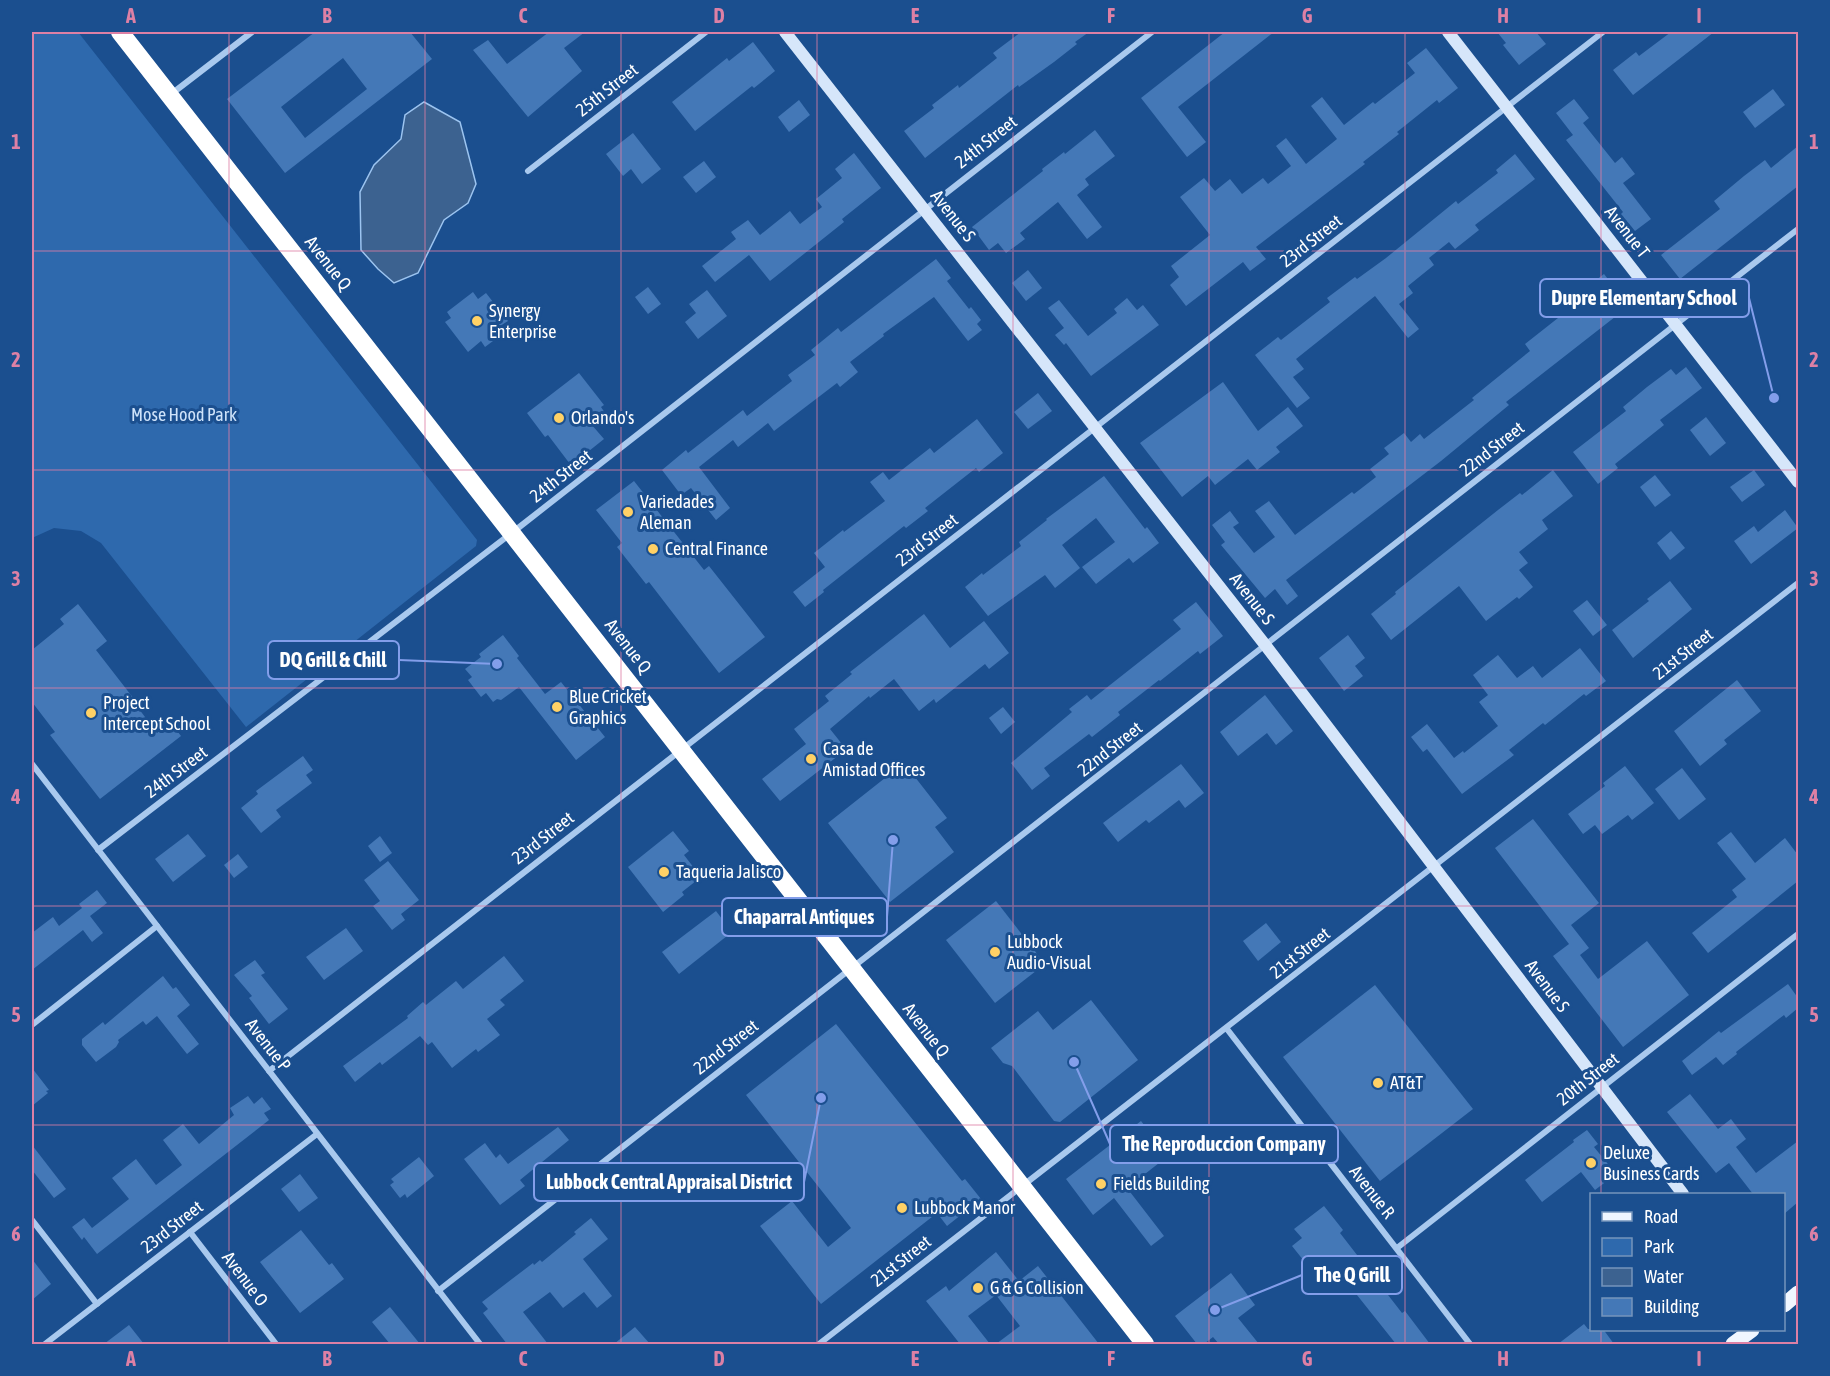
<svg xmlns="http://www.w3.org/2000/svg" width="1830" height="1376" font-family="'Asap Condensed',sans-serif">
	<rect width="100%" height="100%" fill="#1b4f8f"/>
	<!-- green -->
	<polygon fill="#2e69ad" points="32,32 78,32 477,540 476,546 246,727 101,543 81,531 54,528 32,538"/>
	<!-- water -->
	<polygon fill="#3c6290" stroke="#9cc4f0" stroke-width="1.5" points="424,102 460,122 476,184 468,203 444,220 418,273 394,283 378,269 361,250 360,192 374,165 401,139 405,115"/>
	<!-- building -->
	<g fill="#4478b7" fill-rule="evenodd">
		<path d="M315,32H410L432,59L285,173L227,99ZM343,58L367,89L305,138L281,107Z"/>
		<polygon points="549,32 585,32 564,48 582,71 528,117 473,50 488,40 507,64"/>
		<polygon points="1021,32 1089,32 1075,42 1077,44 1054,62 1019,87 1018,85 925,158 904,131 934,108 932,105 958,85 959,88 997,58 993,53"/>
		<polygon points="1225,32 1274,32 1178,107 1206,142 1187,157 1141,98"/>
		<polygon points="1497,32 1536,32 1546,44 1519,65 1503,45 1506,43"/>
		<polygon points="1671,32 1714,32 1633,95 1613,70 1636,52 1639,56"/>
		<polygon points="753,42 775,71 754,88 752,86 695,131 672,102 727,58 729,61"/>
		<polygon points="1426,48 1458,88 1439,103 1437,100 1397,132 1399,134 1363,162 1365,164 1256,247 1266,259 1250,271 1243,262 1186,306 1170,285 1179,277 1171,266 1210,235 1180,197 1204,178 1215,191 1230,179 1242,194 1263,178 1268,184 1291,166 1276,146 1286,138 1306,164 1337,139 1311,106 1322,97 1344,125 1373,102 1375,104 1415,73 1407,63"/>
		<polygon points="1773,89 1785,105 1755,128 1743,112"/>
		<polygon points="1574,99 1589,118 1583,123 1615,163 1622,157 1635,174 1623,183 1651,219 1635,231 1621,214 1623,212 1566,140 1573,135 1556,113"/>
		<polygon points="799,100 810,115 789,132 778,117"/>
		<polygon points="1095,130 1115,156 1085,179 1089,185 1077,195 1102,227 1087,239 1058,202 1020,233 1025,239 1006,253 998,243 989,250 972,227 1043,171 1042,169 1064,152 1065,154"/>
		<polygon points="633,133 661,169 642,184 631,169 623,176 606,154"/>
		<polygon points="1798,146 1798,186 1680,279 1661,255 1720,209 1714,201 1744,176 1765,160 1771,168"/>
		<polygon points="854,153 881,188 842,219 844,222 770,281 749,255 715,282 702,266 736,239 731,232 748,220 760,235 790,211 800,224 822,207 816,199 842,178 835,169"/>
		<polygon points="1515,154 1535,179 1475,225 1479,230 1455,249 1449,242 1429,258 1434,265 1408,286 1413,293 1399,304 1419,329 1408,338 1375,296 1296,359 1304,369 1293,377 1310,398 1297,408 1255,355 1278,337 1281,340 1330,302 1327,298 1355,277 1357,279 1386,258 1456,201 1458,204 1498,173 1496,170"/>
		<polygon points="704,161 716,177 696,193 683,177"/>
		<polygon points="936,259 951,278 947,281 969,309 971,307 981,320 977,324 982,330 968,341 934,297 883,334 884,336 850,362 858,372 840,387 837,383 774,431 768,423 738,447 733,440 699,467 730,508 716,520 691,488 681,495 662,470 686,450 688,453 743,410 747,416 792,381 788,375 815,355 811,350 838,328 841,332"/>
		<polygon points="1028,270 1042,288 1026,301 1012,283"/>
		<polygon points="1604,274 1629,306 1506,402 1509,405 1441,461 1286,580 1298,596 1287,605 1275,589 1265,598 1221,545 1225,542 1212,525 1230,511 1239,523 1233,527 1254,553 1275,537 1255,511 1269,501 1295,535 1352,492 1354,494 1376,477 1370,469 1389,454 1384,448 1404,433 1411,442 1420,434 1424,439 1474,400 1472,398 1530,351 1525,344 1558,318 1557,316 1585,293 1583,290"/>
		<polygon points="648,287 661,304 648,314 635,297"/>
		<polygon points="707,290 727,316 698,339 685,322 696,313 689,304"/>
		<polygon points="473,292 478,299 486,293 508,321 500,326 505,332 485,347 481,341 468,352 445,322 451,318 447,312"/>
		<polygon points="1127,298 1137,310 1143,305 1159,325 1091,376 1066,343 1064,345 1055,335 1064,328 1048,308 1059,300 1088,336 1117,313 1114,309"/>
		<polygon points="1686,367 1702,388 1660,420 1664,425 1615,464 1618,468 1598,484 1573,452 1626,411 1623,407 1647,387 1671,369 1676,375"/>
		<polygon points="579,373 604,405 601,407 605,413 591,424 604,439 574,463 573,461 570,464 548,435 545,437 527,413"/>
		<polygon points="1223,382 1258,431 1288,407 1303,426 1276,447 1280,452 1257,470 1248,459 1215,485 1208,476 1182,497 1140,443"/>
		<polygon points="1038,393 1052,411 1028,429 1014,412"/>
		<polygon points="1706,417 1726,443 1710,456 1690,430"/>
		<polygon points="977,419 1003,453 979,472 976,468 925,508 928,511 906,528 904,526 823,590 824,592 805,607 793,592 825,567 814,553 843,530 844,532 885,501 870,482 883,472 889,480 930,448 934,453"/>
		<polygon points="1553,470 1573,496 1542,520 1548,529 1519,552 1528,563 1519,570 1533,587 1519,599 1517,597 1486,621 1459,586 1391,640 1371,614 1396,594 1395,592 1498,510 1520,493 1522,495"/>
		<polygon points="1754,470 1765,485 1742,502 1730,487"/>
		<polygon points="1655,475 1671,495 1655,507 1640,487"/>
		<polygon points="1104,476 1145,529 1147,527 1159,543 1133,563 1129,558 1096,584 1082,567 1115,542 1096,518 1062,545 1080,568 1055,588 1045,575 988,616 965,587 982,573 983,575 1021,546 1019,542 1047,520 1046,519"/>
		<polygon points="634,481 704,570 709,566 765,637 719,673 649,582 646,584 617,547 622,543 596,510"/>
		<polygon points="1785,510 1798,528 1751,564 1734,541 1754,526 1758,532"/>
		<polygon points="1671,531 1685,548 1670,560 1657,543"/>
		<polygon points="1670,581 1692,609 1633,658 1612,630 1649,601 1647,599"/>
		<polygon points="1587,600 1607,625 1593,636 1573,611"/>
		<polygon points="1196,602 1223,636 1200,654 1198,651 1160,681 1159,680 1118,712 1120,715 1092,737 1089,734 1044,768 1050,776 1032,790 1011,763 1072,712 1069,709 1087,695 1091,700 1181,629 1173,620"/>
		<polygon points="78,604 107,641 96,650 141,708 139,709 157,733 171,723 181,736 100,799 50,735 55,732 32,702 32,650 64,624 60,619"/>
		<polygon points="924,614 950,648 984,621 1009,653 989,669 985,664 936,703 934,699 919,711 894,679 870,698 869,696 830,729 842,744 839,746 843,752 780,801 762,779 806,744 794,729 829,701 825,696 852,674 850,672"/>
		<polygon points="503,635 519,656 517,658 545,694 561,682 605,737 576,760 519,687 501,700 497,699 493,702 486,693 481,697 468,680 472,677 465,669 481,657 479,654"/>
		<polygon points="1348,635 1365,658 1355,666 1363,676 1344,691 1319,658"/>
		<polygon points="1580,648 1606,681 1586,696 1584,694 1545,725 1543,723 1509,750 1514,755 1462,794 1427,749 1423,752 1411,737 1427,724 1454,758 1463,751 1464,753 1498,726 1479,702 1488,695 1473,675 1498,655 1517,678 1533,666 1542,678"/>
		<polygon points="1737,680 1761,711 1724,740 1727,744 1700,766 1674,731"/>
		<polygon points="1265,695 1293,731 1276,745 1267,733 1238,756 1220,732"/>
		<polygon points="1003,707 1015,722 1001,734 989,718"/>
		<polygon points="303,756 313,770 306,775 312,783 276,810 281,817 261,833 241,808 258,794 256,791"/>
		<polygon points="904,763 947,818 935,827 954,852 890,902 828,823"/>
		<polygon points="1181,764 1204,793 1185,808 1179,800 1149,823 1146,820 1118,842 1103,823"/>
		<polygon points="1625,766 1654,803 1632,820 1628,815 1602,834 1595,825 1583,834 1568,814 1605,786 1603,783"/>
		<polygon points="1682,768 1706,799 1679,820 1655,789"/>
		<polygon points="1533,819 1599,903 1571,925 1589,948 1580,955 1598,979 1647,941 1689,995 1623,1047 1553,956 1569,944 1495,848"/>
		<polygon points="673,831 689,851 684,855 701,877 682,892 684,895 663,912 628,867"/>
		<polygon points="1731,832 1755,863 1785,838 1798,855 1798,881 1708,953 1692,933 1737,897 1732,890 1746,879 1717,843"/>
		<polygon points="188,834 206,856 173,882 155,859"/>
		<polygon points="380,836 392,853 380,862 368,846"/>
		<polygon points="238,854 248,867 234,878 224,865"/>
		<polygon points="388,861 419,900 401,914 405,920 392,930 373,906 380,901 364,880"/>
		<polygon points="97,890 107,903 90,916 103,933 92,942 83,930 32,970 32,933 53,917 59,926 82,908 79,904"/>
		<polygon points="996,901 1045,964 995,1003 946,940"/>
		<polygon points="716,911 732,932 679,974 662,952"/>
		<polygon points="1266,923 1281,942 1258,961 1243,941"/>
		<polygon points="346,928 363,951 324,980 306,957"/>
		<polygon points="504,956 524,981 500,1000 505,1005 487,1019 500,1035 478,1052 476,1049 452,1068 432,1042 428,1045 420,1036 382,1065 380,1062 355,1082 343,1066 408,1018 407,1016 423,1002 426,1005 456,981 463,989"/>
		<polygon points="255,960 265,973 261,975 288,1009 269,1024 249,998 252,996 234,975"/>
		<polygon points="163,976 173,989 176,987 190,1005 177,1016 199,1044 187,1054 157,1016 146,1025 143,1021 118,1040 119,1042 116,1047 96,1062 82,1045 82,1039 103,1022 105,1025"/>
		<polygon points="1788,984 1798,998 1798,1008 1786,1018 1784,1015 1736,1052 1737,1054 1723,1065 1716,1057 1692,1075 1682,1061 1719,1031 1721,1033"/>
		<polygon points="1375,985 1473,1109 1380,1181 1283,1057"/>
		<polygon points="1091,1000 1138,1060 1060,1122 1054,1121 1012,1066 1003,1063 991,1048 1038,1011 1053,1030"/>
		<polygon points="836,1024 962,1181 965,1179 981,1199 947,1226 937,1213 821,1304 760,1226 792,1201 828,1247 851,1228 746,1095"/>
		<polygon points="32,1068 49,1090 46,1091 48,1093 32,1106"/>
		<polygon points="1690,1094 1718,1129 1731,1119 1746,1139 1736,1147 1756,1173 1798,1141 1798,1202 1784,1214 1784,1194 1753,1194 1729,1163 1716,1173 1667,1112"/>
		<polygon points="248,1096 254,1104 262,1097 271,1109 264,1113 269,1120 97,1254 84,1237 82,1240 72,1227 84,1218 92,1228 129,1199 112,1178 136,1159 156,1185 182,1165 163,1140 183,1124 199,1144 234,1115 230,1108"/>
		<polygon points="1141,1121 1168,1156 1127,1188 1164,1236 1151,1246 1114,1198 1093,1215 1066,1179"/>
		<polygon points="558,1127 569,1140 520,1180 525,1186 500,1205 464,1159 485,1143 496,1158 500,1154 508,1164"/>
		<polygon points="1587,1130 1598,1144 1594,1147 1616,1174 1595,1190 1581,1172 1542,1202 1525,1180 1574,1142 1573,1140"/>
		<polygon points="32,1145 66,1189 54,1198 32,1170"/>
		<polygon points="419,1157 434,1176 407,1198 405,1194 400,1198 390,1185 394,1182 391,1179"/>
		<polygon points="300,1174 318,1198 299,1212 281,1189"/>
		<polygon points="1324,1206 1343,1230 1340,1233 1402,1313 1405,1311 1430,1344 1396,1344 1349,1285 1347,1286 1339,1276 1330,1283 1309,1257 1304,1261 1292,1246 1302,1238 1294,1229"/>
		<polygon points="591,1218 608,1239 583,1259 612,1296 597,1308 584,1292 563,1308 550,1292 523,1312 548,1344 507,1344 483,1313 488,1309 482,1302 533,1263 534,1265 540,1260 542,1262 576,1234 574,1232"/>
		<polygon points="301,1230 329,1265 332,1263 344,1279 300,1313 260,1262"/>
		<polygon points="996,1252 1019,1281 1038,1266 1099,1344 996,1344 1020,1326 996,1295 968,1316 990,1344 960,1344 926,1301 946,1286 949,1291"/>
		<polygon points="32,1259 51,1284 32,1300"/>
		<polygon points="1231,1273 1255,1305 1238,1318 1259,1344 1219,1344 1213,1337 1204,1344 1197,1344 1175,1316"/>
		<polygon points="390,1307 420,1344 390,1344 372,1322"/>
		<polygon points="1584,1324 1588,1329 1603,1329 1614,1344 1558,1344"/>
		<polygon points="129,1325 144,1344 104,1344"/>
		<polygon points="635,1327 650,1344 614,1344"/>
	</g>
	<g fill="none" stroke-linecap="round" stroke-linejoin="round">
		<!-- street -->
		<g stroke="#a9c9ee" stroke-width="6">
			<polyline points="170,95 252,32"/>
			<polyline points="528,171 706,32"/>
			<polyline points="32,764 480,1344"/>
			<polyline points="98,850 513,532 1152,32"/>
			<polyline points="32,1025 157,926"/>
			<polyline points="1227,1029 1470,1344"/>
			<polyline points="269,1071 1603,32"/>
			<polyline points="32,1220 97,1304"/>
			<polyline points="190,1232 276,1344"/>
			<polyline points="1397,1248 1798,934"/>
			<polyline points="438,1291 1798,229"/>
			<polyline points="45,1344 317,1134"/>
			<polyline points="819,1344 1798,583"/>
		</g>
		<!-- secondary -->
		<g stroke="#d6e6fa" stroke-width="12">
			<polyline points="785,32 1266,646 1683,1194"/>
			<polyline points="1448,32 1798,482"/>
		</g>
		<!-- primary -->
		<g stroke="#f0f6ff" stroke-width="15">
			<polyline points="1784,1305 1798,1293"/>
			<polyline points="1733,1344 1752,1330"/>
		</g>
		<!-- highway -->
		<polyline stroke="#fff" stroke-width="18" points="120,32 1145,1344"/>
	</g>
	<!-- grid -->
	<path fill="none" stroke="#dd80a5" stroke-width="1.5" stroke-opacity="0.55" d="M229,32V1344M425,32V1344M621,32V1344M817,32V1344M1013,32V1344M1209,32V1344M1405,32V1344M1601,32V1194M32,251H1798M32,470H1798M32,688H1798M32,906H1798M32,1125H1798M1601,1330V1344"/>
	<!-- markers -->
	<g fill="#ffd166" stroke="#1b4f8f" stroke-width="2">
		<circle cx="477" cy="321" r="6"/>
		<circle cx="559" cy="418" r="6"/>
		<circle cx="628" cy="512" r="6"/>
		<circle cx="653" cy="549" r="6"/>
		<circle cx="557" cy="707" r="6"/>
		<circle cx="91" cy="713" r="6"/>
		<circle cx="811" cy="759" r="6"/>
		<circle cx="664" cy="872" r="6"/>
		<circle cx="995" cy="952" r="6"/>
		<circle cx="1378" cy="1083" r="6"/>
		<circle cx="1591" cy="1163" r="6"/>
		<circle cx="1101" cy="1184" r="6"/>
		<circle cx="902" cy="1208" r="6"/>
		<circle cx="978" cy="1288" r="6"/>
	</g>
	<g text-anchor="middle" stroke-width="6" stroke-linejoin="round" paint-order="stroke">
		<!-- street labels -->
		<g font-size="18" fill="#fff" stroke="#1b4f8f">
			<text transform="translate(607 90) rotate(-38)" y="6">25th Street</text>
			<text transform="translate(986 142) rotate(-38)" y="6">24th Street</text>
			<text transform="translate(953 216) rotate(52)" y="6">Avenue S</text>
			<text transform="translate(1627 232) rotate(52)" y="6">Avenue T</text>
			<text transform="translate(1311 241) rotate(-38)" y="6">23rd Street</text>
			<text transform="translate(328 263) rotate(52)" y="6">Avenue Q</text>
			<text transform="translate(1492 449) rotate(-38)" y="6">22nd Street</text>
			<text transform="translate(561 476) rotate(-38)" y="6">24th Street</text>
			<text transform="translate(927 540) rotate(-38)" y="6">23rd Street</text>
			<text transform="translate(1252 599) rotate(52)" y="6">Avenue S</text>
			<text transform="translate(628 646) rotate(52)" y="6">Avenue Q</text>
			<text transform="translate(1683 654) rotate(-38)" y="6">21st Street</text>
			<text transform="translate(1110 749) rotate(-38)" y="6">22nd Street</text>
			<text transform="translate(176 772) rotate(-37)" y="6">24th Street</text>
			<text transform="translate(543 838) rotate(-38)" y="6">23rd Street</text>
			<text transform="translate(1300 953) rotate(-38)" y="6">21st Street</text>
			<text transform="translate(1547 986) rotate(53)" y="6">Avenue S</text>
			<text transform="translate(926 1030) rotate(52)" y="6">Avenue Q</text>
			<text transform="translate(268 1045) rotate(52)" y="6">Avenue P</text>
			<text transform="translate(726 1047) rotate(-38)" y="6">22nd Street</text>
			<text transform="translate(1588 1079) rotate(-38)" y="6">20th Street</text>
			<text transform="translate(1372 1192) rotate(52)" y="6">Avenue R</text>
			<text transform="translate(172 1227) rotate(-38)" y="6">23rd Street</text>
			<text transform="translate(901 1261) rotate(-38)" y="6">21st Street</text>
			<text transform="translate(245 1279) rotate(53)" y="6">Avenue O</text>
		</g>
		<!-- poi labels -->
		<g font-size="18" fill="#fff" stroke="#1b4f8f" text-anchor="start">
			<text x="489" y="317">Synergy<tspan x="489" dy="21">Enterprise</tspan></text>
			<text x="571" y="424">Orlando's</text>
			<text x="640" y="508">Variedades<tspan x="640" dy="21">Aleman</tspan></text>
			<text x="665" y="555">Central Finance</text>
			<text x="569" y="703">Blue Cricket<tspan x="569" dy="21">Graphics</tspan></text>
			<text x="103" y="709">Project<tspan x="103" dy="21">Intercept School</tspan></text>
			<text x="823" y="755">Casa de<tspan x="823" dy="21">Amistad Offices</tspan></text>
			<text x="676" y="878">Taqueria Jalisco</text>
			<text x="1007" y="948">Lubbock<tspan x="1007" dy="21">Audio-Visual</tspan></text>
			<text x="1390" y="1089">AT&amp;T</text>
			<text x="1603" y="1159">Deluxe<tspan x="1603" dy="21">Business Cards</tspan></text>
			<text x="1113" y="1190">Fields Building</text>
			<text x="914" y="1214">Lubbock Manor</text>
			<text x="990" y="1294">G &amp; G Collision</text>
		</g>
		<!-- park labels -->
		<g font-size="18" fill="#cfe3fa" stroke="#1b4f8f">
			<text x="184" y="421">Mose Hood Park</text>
		</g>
	</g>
	<!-- callouts -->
	<path fill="none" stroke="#839eea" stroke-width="2" d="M1774 398L1749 298M497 664L399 660M893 840L887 917M1074 1062L1110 1144M821 1098L804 1182M1215 1310L1302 1275"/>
	<g fill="#839eea" stroke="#1b4f8f" stroke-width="2">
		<circle cx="1774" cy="398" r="6"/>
		<circle cx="497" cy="664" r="6"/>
		<circle cx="893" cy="840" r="6"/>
		<circle cx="1074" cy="1062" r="6"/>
		<circle cx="821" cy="1098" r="6"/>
		<circle cx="1215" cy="1310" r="6"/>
	</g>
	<g fill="#1b4f8f" stroke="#839eea" stroke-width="2">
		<rect x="1540" y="279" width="209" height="38" rx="6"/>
		<rect x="268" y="641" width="131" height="38" rx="6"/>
		<rect x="722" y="898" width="165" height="38" rx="6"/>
		<rect x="1110" y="1125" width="228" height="38" rx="6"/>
		<rect x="534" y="1163" width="270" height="38" rx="6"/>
		<rect x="1302" y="1256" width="100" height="38" rx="6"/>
	</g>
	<g font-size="20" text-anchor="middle" font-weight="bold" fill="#fff">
		<text x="1644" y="305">Dupre Elementary School</text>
		<text x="333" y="667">DQ Grill &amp; Chill</text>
		<text x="804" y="924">Chaparral Antiques</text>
		<text x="1224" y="1151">The Reproduccion Company</text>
		<text x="669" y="1189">Lubbock Central Appraisal District</text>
		<text x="1352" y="1282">The Q Grill</text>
	</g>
	<!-- border -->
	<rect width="1830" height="1376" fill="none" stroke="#1b4f8f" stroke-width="66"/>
	<!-- legend -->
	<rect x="1590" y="1193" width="195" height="138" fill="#1b4f8f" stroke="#7695bc" stroke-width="1.5"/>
	<rect x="1602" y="1212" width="30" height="9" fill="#f0f6ff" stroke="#7695bc" stroke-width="1.5"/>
	<text x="1644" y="1223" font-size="18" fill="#ffffff">Road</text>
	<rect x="1602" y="1238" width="30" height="18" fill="#2e69ad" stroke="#7695bc" stroke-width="1.5"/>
	<text x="1644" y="1253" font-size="18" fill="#ffffff">Park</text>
	<rect x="1602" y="1268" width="30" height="18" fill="#3c6290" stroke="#7695bc" stroke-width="1.5"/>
	<text x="1644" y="1283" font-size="18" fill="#ffffff">Water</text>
	<rect x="1602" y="1298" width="30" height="18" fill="#4478b7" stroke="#7695bc" stroke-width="1.5"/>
	<text x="1644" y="1313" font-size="18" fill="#ffffff">Building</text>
	<rect x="33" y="33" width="1764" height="1310" fill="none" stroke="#dd80a5" stroke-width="2"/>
	<g font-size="20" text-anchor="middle" font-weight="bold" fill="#dd80a5">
		<text x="131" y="23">A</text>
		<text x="327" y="23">B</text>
		<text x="523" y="23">C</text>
		<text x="719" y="23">D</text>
		<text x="915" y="23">E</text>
		<text x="1111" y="23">F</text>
		<text x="1307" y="23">G</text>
		<text x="1503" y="23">H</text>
		<text x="1699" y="23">I</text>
		<text x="16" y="149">1</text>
		<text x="1814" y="149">1</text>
		<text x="16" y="367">2</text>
		<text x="1814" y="367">2</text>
		<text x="16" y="586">3</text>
		<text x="1814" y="586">3</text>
		<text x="16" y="804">4</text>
		<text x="1814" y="804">4</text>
		<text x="16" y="1022">5</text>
		<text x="1814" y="1022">5</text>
		<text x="16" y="1241">6</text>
		<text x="1814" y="1241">6</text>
		<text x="131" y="1366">A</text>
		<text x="327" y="1366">B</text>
		<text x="523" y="1366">C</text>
		<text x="719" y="1366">D</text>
		<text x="915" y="1366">E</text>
		<text x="1111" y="1366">F</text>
		<text x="1307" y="1366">G</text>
		<text x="1503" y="1366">H</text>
		<text x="1699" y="1366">I</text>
	</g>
</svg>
